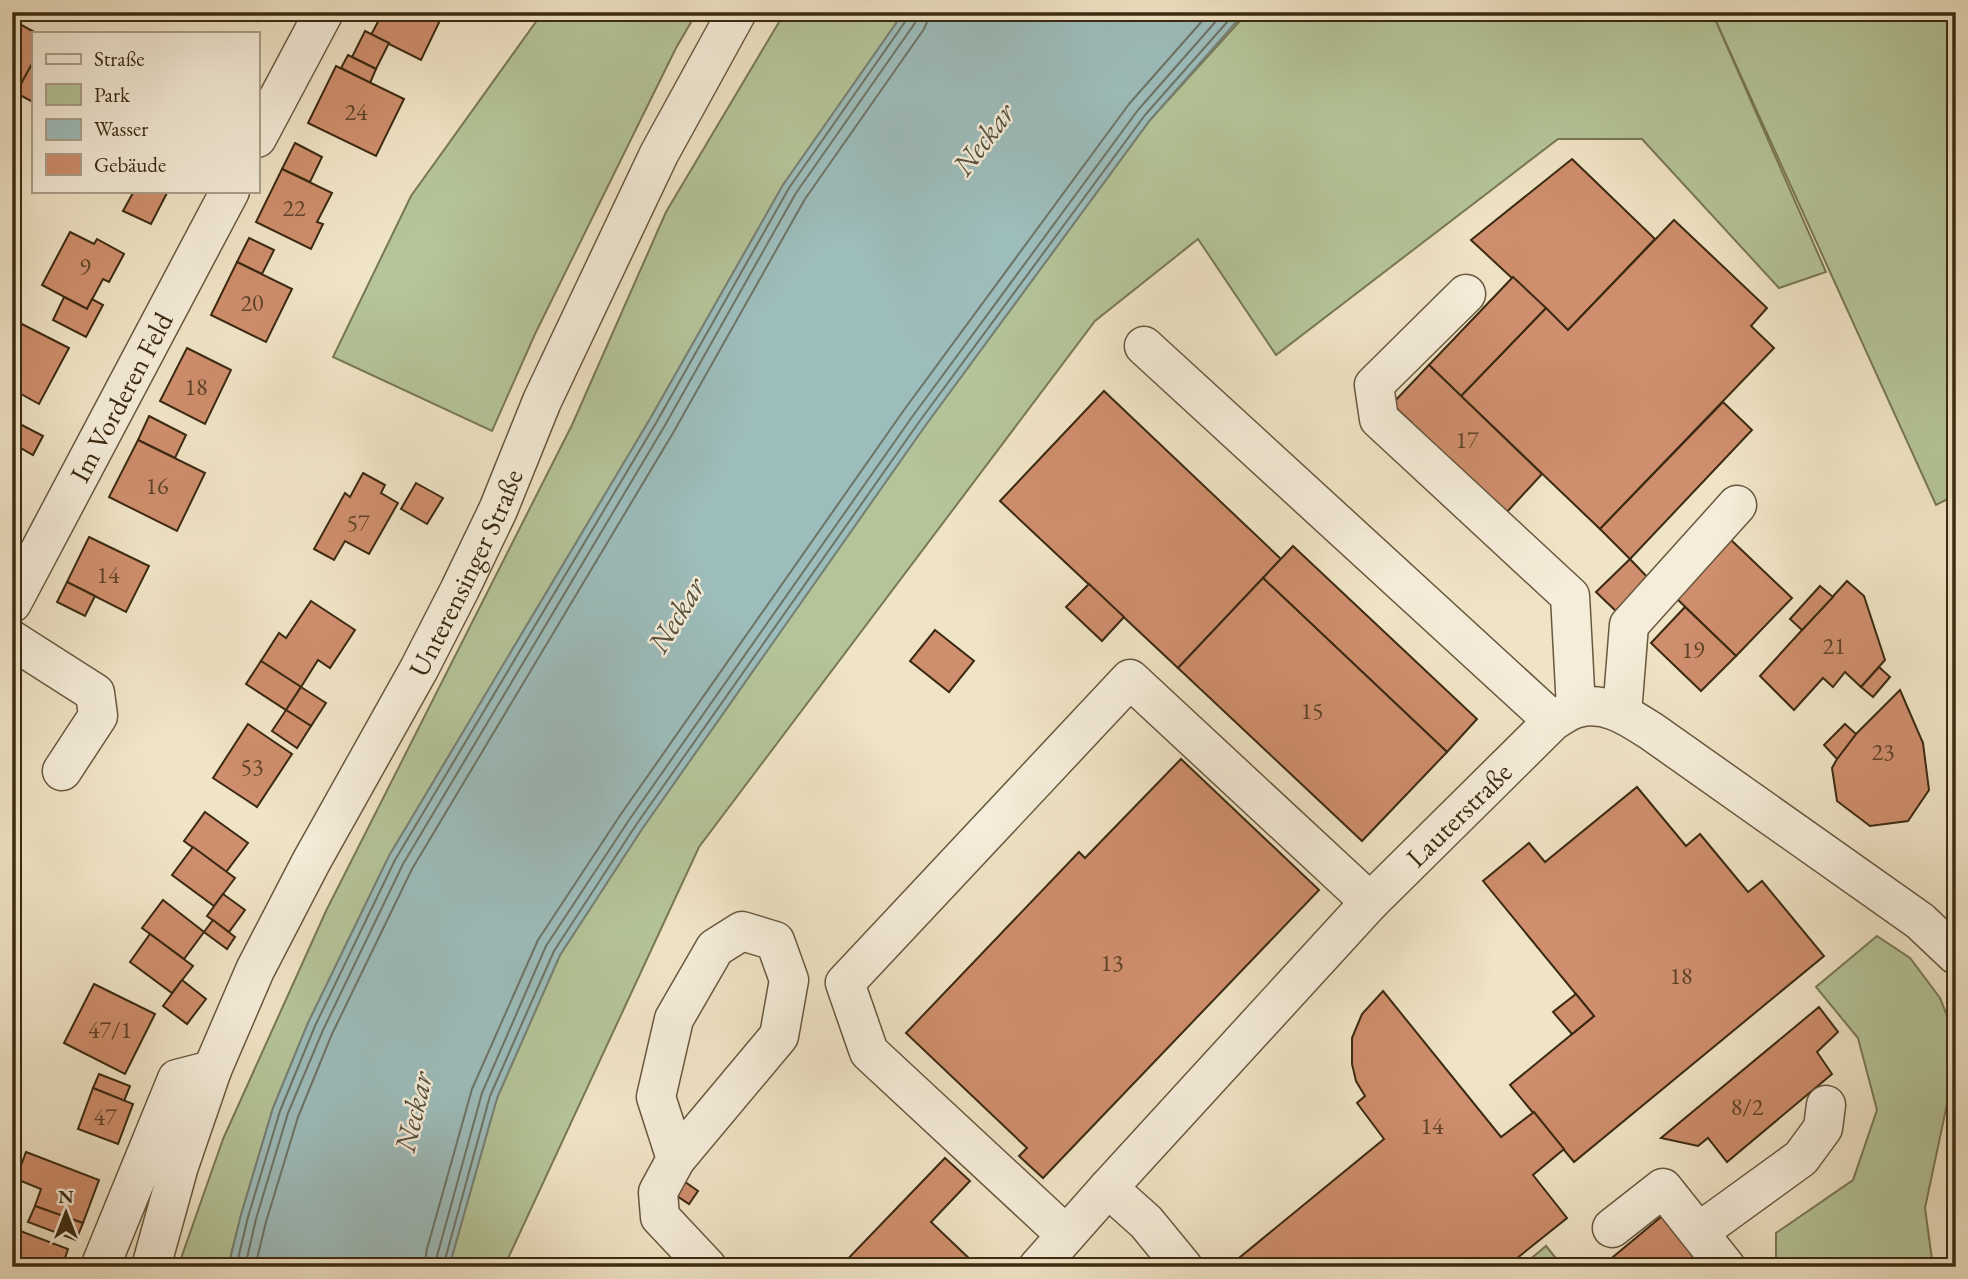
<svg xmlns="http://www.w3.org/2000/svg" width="1968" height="1279" font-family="'EB Garamond',serif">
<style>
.green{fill:#b5c599;stroke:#787855;stroke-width:2}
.water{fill:#9dbdbc;stroke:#768278;stroke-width:2}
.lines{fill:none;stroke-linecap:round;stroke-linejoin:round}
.shore{stroke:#6c7466;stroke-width:2}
.building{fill:#cf8e6d;stroke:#3b2a11;stroke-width:2}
.minor-casing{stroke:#68583e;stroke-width:41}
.minor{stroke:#f5edda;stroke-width:38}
.labels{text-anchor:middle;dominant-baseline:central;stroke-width:5;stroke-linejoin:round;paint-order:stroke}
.number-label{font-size:24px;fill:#604328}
.street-label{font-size:28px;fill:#3b2a11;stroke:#f5edda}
.water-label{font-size:30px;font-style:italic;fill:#544f3c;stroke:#f5edda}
</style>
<rect width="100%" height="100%" fill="#f0e4c6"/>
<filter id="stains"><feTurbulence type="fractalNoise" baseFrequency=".00286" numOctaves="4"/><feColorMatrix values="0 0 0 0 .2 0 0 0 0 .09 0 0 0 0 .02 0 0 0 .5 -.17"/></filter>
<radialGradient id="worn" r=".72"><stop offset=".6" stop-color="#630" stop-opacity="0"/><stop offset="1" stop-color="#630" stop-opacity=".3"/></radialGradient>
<!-- green -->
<g class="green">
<polygon points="543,12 697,12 676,48 535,334 492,431 333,357 411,196"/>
<polygon points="785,12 904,12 783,185 650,419 389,856 308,1023 273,1108 241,1215 228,1267 178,1267 223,1139 326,911 572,425 666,212"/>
<polygon points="1248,12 1712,12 1826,272 1779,288 1642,139 1558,139 1276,355 1198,239 1095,321 699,847 504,1267 449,1267 497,1098 560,955 642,829 925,426 1150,120"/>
<polygon points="1714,12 1956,12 1956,495 1936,505 1715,19"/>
<polygon points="1877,936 1910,958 1940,998 1955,1036 1950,1090 1925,1208 1933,1267 1781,1267 1776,1261 1776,1233 1853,1180 1877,1110 1858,1038 1816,987"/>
<polygon points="1546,1246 1563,1267 1521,1267"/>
</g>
<!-- water -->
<polygon class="water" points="904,12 1245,12 1150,120 925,426 642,829 560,955 497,1098 449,1267 228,1267 241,1215 273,1108 308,1023 389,856 650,419 783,185"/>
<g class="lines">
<!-- shore -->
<g class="shore">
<polyline points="236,1267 248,1217 280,1111 315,1026 395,860 656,423 789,188 907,19 909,12"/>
<polyline points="245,1267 256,1219 288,1113 323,1030 403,864 664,427 796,193 915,23 918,12"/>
<polyline points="255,1267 266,1222 298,1117 332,1034 412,869 673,433 805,199 924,29 927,22 928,12"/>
<polyline points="424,1267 427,1249 472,1089 538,940 621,814 904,410 1129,104 1210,12"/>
<polyline points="434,1267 482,1093 546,946 629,820 912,417 1138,110 1224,12"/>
<polyline points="443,1267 490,1096 554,951 636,825 919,422 1145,115 1236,12"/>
</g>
</g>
<!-- building -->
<g class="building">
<polygon points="241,12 261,12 257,21"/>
<polygon points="383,12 444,12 421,60 371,35"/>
<polygon points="16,22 36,33 33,33 33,62 14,97 12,96 12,30"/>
<polygon points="365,31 389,43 376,69 352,57"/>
<polygon points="348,55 376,69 370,83 341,68"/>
<polygon points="33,62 33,102 16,93"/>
<polygon points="336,66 404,99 376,156 308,123"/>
<polygon points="295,143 322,157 310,182 282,169"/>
<polygon points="1572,159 1655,239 1568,330 1471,240"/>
<polygon points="282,169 332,193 317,222 323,224 311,249 256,222"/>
<polygon points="134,191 168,191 151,224 123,211"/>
<polygon points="1674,220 1767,308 1751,326 1774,348 1600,529 1461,396 1546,308 1568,330"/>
<polygon points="70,232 94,244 97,239 124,254 109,282 103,279 87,309 42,285"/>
<polygon points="249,238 274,250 262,274 237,262"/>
<polygon points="237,262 292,289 266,342 211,315"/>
<polygon points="1513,277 1546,308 1461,396 1429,365"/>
<polygon points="64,297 87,309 92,299 103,305 86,337 53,320"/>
<polygon points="12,319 69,348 39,404 12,389"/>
<polygon points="187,348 231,370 205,424 160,401"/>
<polygon points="1429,365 1542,474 1506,513 1392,404"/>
<polygon points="1104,391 1281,559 1178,668 1000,501"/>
<polygon points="1723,402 1752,430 1630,559 1600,529"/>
<polygon points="149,416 186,435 175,458 138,440"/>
<polygon points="14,421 43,436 33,455 12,443 12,425"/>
<polygon points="138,440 205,473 177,531 109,497"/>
<polygon points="363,473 385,485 381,493 398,503 369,554 345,541 334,560 314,549 345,493 350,497"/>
<polygon points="416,483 443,498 427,524 401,509"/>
<polygon points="89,537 149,566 126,612 67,582"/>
<polygon points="1730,539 1792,598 1736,656 1674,596"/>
<polygon points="1293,546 1477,719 1447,752 1263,578"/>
<polygon points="1630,559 1652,582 1619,614 1596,592"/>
<polygon points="1263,578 1447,752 1362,841 1178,668"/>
<polygon points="1847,581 1864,596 1885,660 1861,687 1845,672 1833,687 1823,678 1794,710 1760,676"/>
<polygon points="67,582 95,596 85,616 57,602"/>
<polygon points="1089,584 1124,617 1102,641 1066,607"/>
<polygon points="1820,586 1833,597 1802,630 1790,619"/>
<polygon points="311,601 355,630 330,668 318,660 301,687 261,661 279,633 286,638"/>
<polygon points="1685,607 1736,656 1701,691 1651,643"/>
<polygon points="935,630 974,661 949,692 910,661"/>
<polygon points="261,661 301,687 286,710 246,684"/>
<polygon points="1879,667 1890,677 1873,697 1861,687"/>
<polygon points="301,687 326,703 311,726 286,710"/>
<polygon points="1900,690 1923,743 1929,790 1908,821 1870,826 1837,801 1832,768 1837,759 1856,734"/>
<polygon points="286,710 311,726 297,748 272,731"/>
<polygon points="248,724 292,754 257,807 213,778"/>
<polygon points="1845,724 1856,734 1837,759 1824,745"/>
<polygon points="1181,759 1319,890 1043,1178 1019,1156 1027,1148 906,1033 1079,852 1085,858"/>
<polygon points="1637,787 1686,846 1700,834 1748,892 1762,881 1824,956 1574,1162 1510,1085 1594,1016 1483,881 1529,843 1545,862"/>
<polygon points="205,812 248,843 226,872 184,841"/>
<polygon points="193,847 235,878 214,906 172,875"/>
<polygon points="223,894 245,910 229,932 207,916"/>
<polygon points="163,900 204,932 184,959 142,928"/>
<polygon points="213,920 235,937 227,949 204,932"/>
<polygon points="150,934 193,966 172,993 130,962"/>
<polygon points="182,980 206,999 187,1024 163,1006"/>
<polygon points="94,984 155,1014 125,1074 64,1043"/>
<polygon points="1383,991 1501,1137 1534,1112 1564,1149 1533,1175 1567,1218 1506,1267 1246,1267 1239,1258 1384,1139 1357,1103 1365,1096 1356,1081 1352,1064 1352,1038 1362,1014"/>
<polygon points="1576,994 1594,1016 1572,1034 1553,1012"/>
<polygon points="1819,1007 1838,1032 1817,1052 1832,1074 1727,1162 1708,1138 1698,1146 1661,1138"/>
<polygon points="99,1074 130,1086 124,1101 93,1088"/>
<polygon points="93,1088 133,1104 118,1144 78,1129"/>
<polygon points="26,1152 99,1180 83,1223 35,1206 41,1189 16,1179"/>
<polygon points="945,1158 970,1181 931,1222 975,1264 972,1267 840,1267"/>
<polygon points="678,1177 698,1191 689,1204 668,1190"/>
<polygon points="35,1206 83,1223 76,1240 28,1222"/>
<polygon points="1667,1212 1712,1267 1601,1267"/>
<polygon points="15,1229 68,1249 62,1267 20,1267 15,1265 21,1249 12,1246 12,1236"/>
</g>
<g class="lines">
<!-- minor casing -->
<g class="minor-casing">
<g id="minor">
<polyline points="257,138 324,12"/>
<polyline points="1466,294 1374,385 1379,419 1570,596 1576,708"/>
<polyline points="1144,346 1553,721"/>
<path id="s1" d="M12,603L230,191"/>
<polyline points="12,640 95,693 98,716 62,771"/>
<polyline points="1622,713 1629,625 1737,505"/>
<polyline points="676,1159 656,1097 674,1019 715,948 742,931 775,941 789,980 779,1036 676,1159 658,1192 660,1217 707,1267"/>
<polyline points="1108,1188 1146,1222 1183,1267"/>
<polyline points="1612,1228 1663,1188 1726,1267"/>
<polyline points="1699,1232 1801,1158 1823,1128 1826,1105"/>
<polyline points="1066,1235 869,1052 845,983 1130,679 1370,902"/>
<polyline points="100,1267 177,1079 212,1070"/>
<path id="s2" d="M151,1267L179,1166L212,1070L255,970L311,862L419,669L460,589L498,510L542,401L659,154L737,12"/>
<path id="s3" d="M1038,1267L1108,1188L1370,902L1553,721C1560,717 1569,710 1578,708C1606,701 1629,717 1651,731L1920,921L1956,955"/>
</g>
</g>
<!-- minor -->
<use href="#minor" class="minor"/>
</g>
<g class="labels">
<!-- number labels -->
<g class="number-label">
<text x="356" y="111">24</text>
<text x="294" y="207">22</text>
<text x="85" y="266">9</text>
<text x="252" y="302">20</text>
<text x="196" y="386">18</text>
<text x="1467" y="439">17</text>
<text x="157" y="485">16</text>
<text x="358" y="522">57</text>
<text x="108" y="574">14</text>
<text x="1834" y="645">21</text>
<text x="1693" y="649">19</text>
<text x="1312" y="710">15</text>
<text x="1883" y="751">23</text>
<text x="252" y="766">53</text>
<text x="1112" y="962">13</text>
<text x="1681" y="975">18</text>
<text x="110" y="1029">47/1</text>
<text x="1747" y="1106">8/2</text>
<text x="105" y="1116">47</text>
<text x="1432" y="1125">14</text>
</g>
<!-- street labels -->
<g class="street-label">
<text stroke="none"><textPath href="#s1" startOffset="233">Im Vorderen Feld</textPath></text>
<text stroke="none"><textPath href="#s2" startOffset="765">Unterensinger Straße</textPath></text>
<text stroke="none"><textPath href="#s3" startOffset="618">Lauterstraße</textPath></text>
</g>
<!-- water labels -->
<g class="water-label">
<text transform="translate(983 139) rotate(-53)">Neckar</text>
<text transform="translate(676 615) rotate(-59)">Neckar</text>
<text transform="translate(413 1112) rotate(-77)">Neckar</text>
</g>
</g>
<!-- margin -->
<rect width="1968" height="1279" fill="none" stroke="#f0e4c6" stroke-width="42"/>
<rect x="14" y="14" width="1940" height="1251" fill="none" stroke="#3b2a11" stroke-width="3.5"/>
<rect x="21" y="21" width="1926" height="1237" fill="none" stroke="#3b2a11" stroke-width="2"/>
<!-- legend -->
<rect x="32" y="32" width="228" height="161" fill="#f5edda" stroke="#ab9f8a" stroke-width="2"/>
<rect x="46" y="54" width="35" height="10" fill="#f5edda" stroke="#ab9f8a" stroke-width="2"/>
<text x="94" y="66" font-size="21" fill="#3b2a11">Straße</text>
<rect x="46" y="84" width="35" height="21" fill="#b5c599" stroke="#ab9f8a" stroke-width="2"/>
<text x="94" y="102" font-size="21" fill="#3b2a11">Park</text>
<rect x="46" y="119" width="35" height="21" fill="#9dbdbc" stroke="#ab9f8a" stroke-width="2"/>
<text x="94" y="136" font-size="21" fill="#3b2a11">Wasser</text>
<rect x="46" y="154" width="35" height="21" fill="#cf8e6d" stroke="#ab9f8a" stroke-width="2"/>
<text x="94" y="172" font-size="21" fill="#3b2a11">Gebäude</text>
<!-- north arrow -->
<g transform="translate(66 1213)" stroke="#f5edda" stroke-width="5" paint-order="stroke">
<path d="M0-5L12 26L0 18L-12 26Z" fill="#3b2a11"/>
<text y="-10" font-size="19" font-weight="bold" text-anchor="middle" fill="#3b2a11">N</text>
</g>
<rect width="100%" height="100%" filter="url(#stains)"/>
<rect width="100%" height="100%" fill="url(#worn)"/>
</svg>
